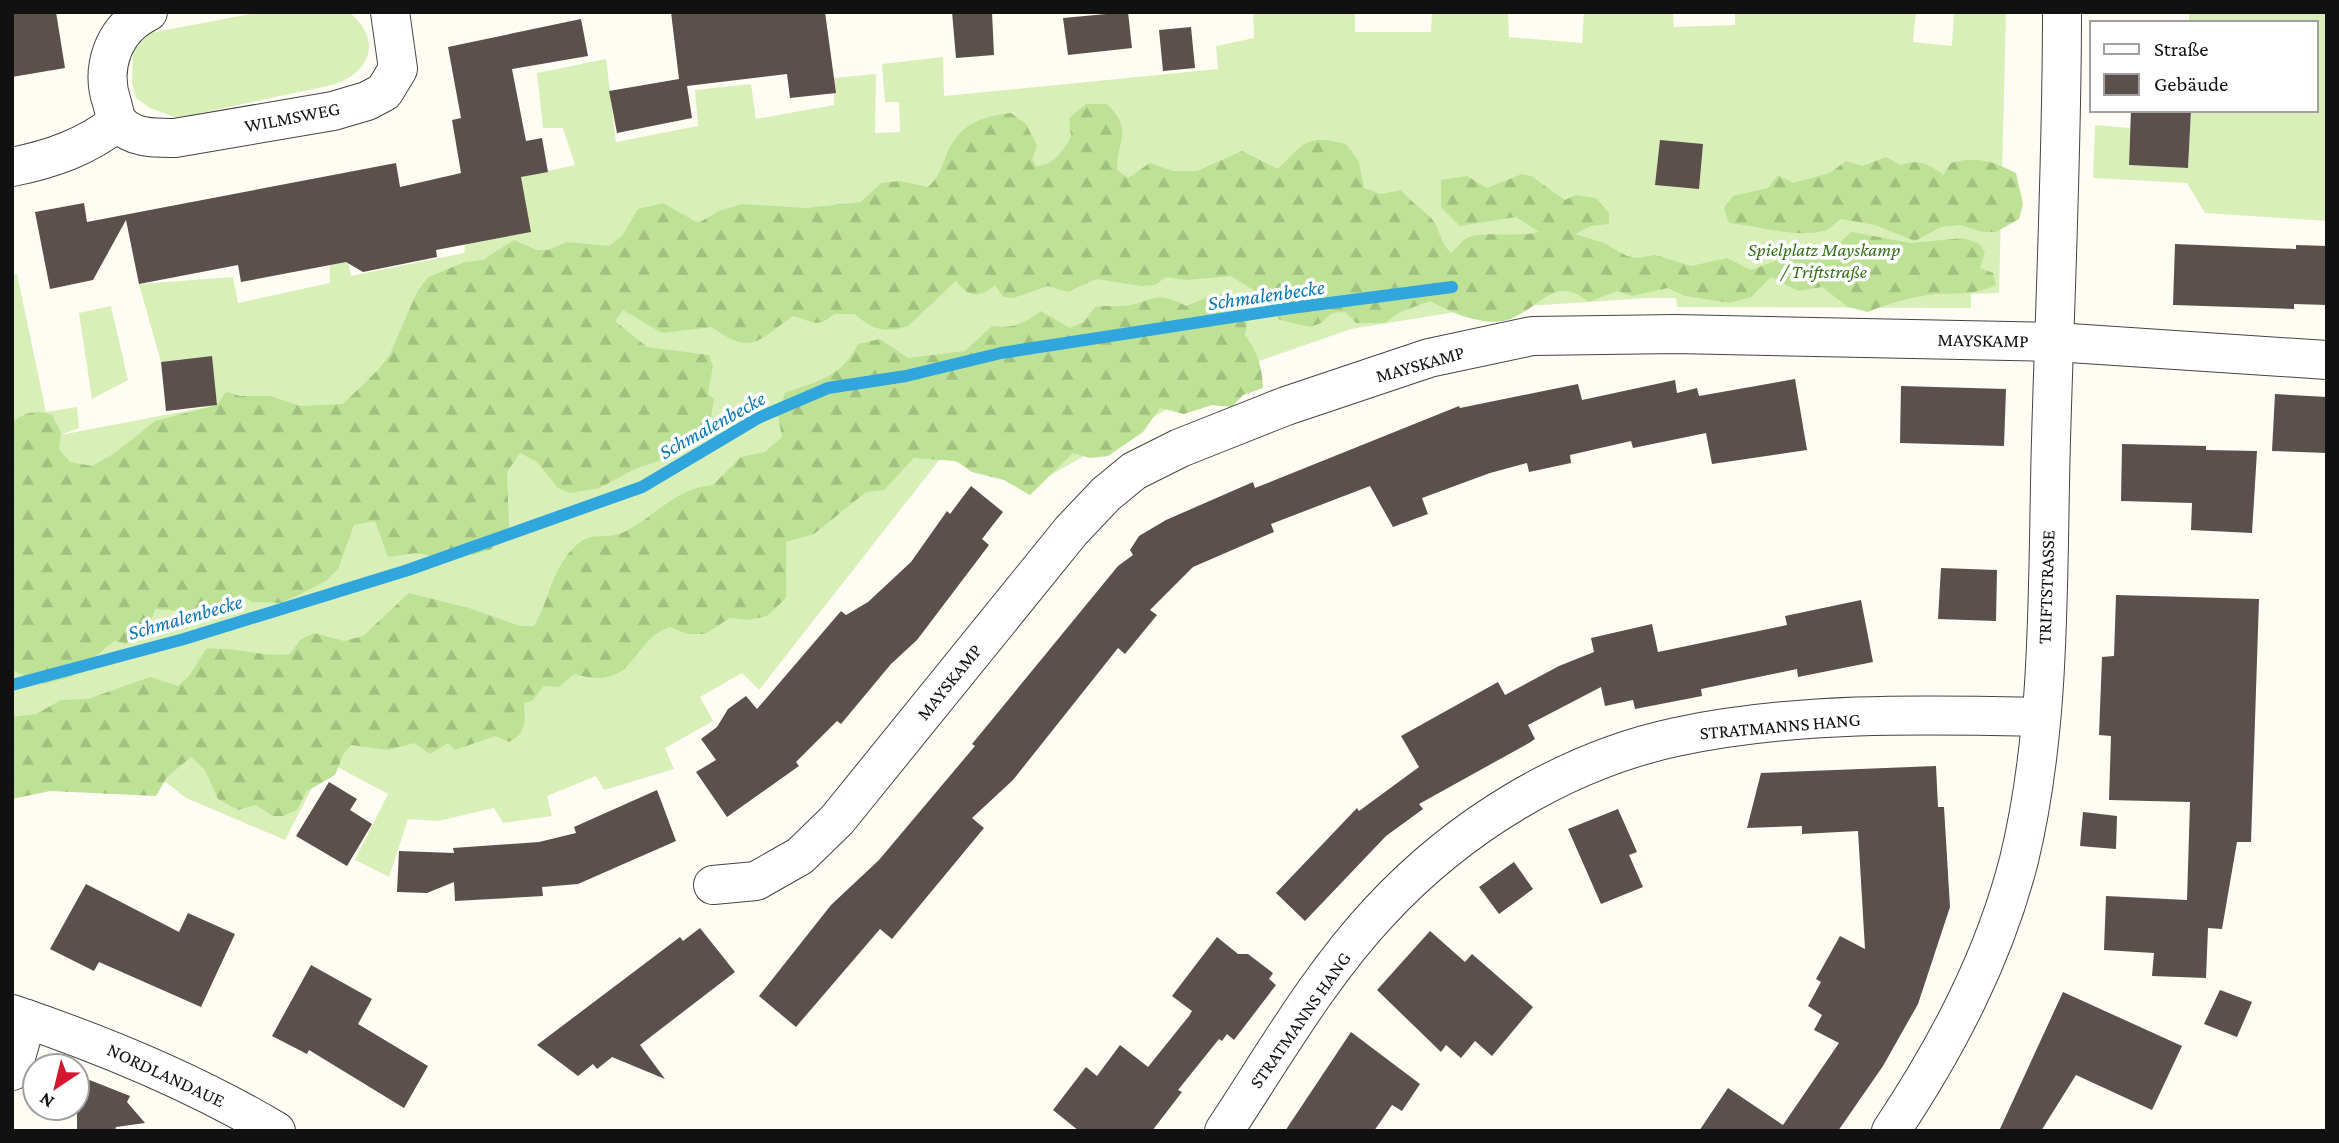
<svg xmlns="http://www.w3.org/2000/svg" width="2339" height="1143" font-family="'Crimson Pro',serif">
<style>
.grass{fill:#d9efb8}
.forest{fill:url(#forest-firs)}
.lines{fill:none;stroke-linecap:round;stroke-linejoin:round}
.stream{stroke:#30a6dd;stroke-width:12}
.building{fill:#5b504b}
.minor-casing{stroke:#444;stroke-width:40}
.minor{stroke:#fff;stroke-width:38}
.labels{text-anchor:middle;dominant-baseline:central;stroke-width:7;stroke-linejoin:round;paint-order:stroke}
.street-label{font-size:19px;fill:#111;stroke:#fff}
.park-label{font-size:19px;font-style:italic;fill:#327118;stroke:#fff}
.water-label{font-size:21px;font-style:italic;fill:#0977b3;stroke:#fff}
</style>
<defs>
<pattern id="forest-firs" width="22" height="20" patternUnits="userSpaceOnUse" patternTransform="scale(1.75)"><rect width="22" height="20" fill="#bee295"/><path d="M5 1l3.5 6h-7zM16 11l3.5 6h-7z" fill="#a2c17f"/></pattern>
</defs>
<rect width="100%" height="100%" fill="#fffcf4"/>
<!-- grass -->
<g class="grass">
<path d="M261,12H349C383,40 371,73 332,85L177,118L150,108L136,98L132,83L133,51L150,33Z"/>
<polygon points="1253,12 1355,12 1355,32 1431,32 1432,12 1508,12 1509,37 1582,43 1584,12 1673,12 1674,27 1735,25 1735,12 1916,12 1913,42 1952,46 1954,12 2006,12 1999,293 1971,294 1971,308 1677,307 1676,298 1648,298 1468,310 1351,329 1242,367 1049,476 940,459 759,690 742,673 700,697 713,721 665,748 674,769 604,790 596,776 547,796 552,816 503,823 494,808 438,821 408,819 389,877 355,860 388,794 326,761 285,840 186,798 163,780 12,787 12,275 17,274 46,412 77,407 79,428 60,435 217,405 211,356 161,362 139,284 233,277 238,303 330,283 329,255 347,256 351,276 464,253 467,234 529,225 521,177 575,165 563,128 543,128 537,73 606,59 616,142 698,126 695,90 751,84 756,119 834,105 834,78 876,74 875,133 900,132 899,102 885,102 882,64 943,57 944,96 1218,69 1216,46 1254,38"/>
<polygon points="2189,12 2327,12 2327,221 2205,213 2187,183 2093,178 2095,125 2130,128 2129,165 2188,168 2191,110 2316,110 2316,23 2189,23"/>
<polygon points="111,306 128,380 92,399 79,313"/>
</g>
<!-- forest -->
<g class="forest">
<path d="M1086,104H1107C1134,131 1117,139 1117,170L1128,178L1150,163L1173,171H1197L1242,151L1278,169C1306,141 1306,135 1346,144L1359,162L1364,188L1381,194L1401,190C1410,201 1421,208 1431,218C1440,228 1440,243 1451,253C1456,249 1461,241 1467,238C1481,230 1519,238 1539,232L1516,217L1460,226L1441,207V180L1467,176L1487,188L1522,174L1531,176L1565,200L1576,195L1596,198L1609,213V224L1591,226L1575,234L1604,243L1627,256L1637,258L1655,255L1691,266L1727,258L1751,270L1800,252L1833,249L1851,232L1911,243L1963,238L1978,243L1985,252L1980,268L1993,273L1996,285C1975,295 1959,293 1937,294C1913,296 1889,303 1868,312L1848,307L1822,287L1798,291L1771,277L1751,297L1730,303L1685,296L1668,288L1632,296L1617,291L1589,302C1551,271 1538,314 1503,321C1480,325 1450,312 1430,301L1400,312L1385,323H1356L1345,312L1332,313L1321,323L1310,327L1280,320L1255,291L1231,276L1187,280L1166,277L1155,285L1142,286L1096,279L1068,292L1048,286L1013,298L1003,297L995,285C979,299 968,297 956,281L908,326C883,334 873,329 854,314H834C818,329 812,321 793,316C758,340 752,357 712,327L662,333L623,310L615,321L647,347L709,355L713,366L708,394L714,399L710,424L702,439L680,454L637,468L599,488L570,493L558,488L537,462L520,453L507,472L509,527L492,549L473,555L457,553L442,558L416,553L388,557L375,521L354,525L338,569L326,581L282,603L252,602L240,594L211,614L155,609L148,631L126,644L114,641L71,677L44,684L12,670V423C24,412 38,409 52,415L61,432L59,449L70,462L92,466L115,453L155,421L217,405L226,392L240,396H270L300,406L343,404L379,369L390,354L417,292L428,277L465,262L483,260L514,240L537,250H548L567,242L609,246L622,236L638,209L663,203L698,223L719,211L742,204L806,208L861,202L881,183L899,181L928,187C944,172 941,163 951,145C964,122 987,116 1011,113L1026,124L1037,146L1032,159L1036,166C1054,166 1063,150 1071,137L1069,118Z"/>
<path d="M1886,157L1900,165C1917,159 1929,163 1943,175L1951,163C1977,156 1992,161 2016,173L2023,204L2019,219L1996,232H1983L1960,225L1941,227L1915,241L1875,225L1841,219C1836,222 1829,230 1823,231C1793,238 1759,226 1729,223L1724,208L1733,196L1768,188L1778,175L1793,183L1830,173L1846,161L1862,166Z"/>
<path d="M1215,294L1234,295C1245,310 1249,318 1245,335C1258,352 1262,367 1263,388L1243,395L1232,407L1212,405L1184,414L1160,408L1143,432L1108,456L1090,458L1073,453L1030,495L1004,480L972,472L956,461L914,458L884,490L866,492L814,534L786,542V598L767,616L748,620L730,618L705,634H687L670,627C630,640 637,693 574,674L559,687L544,686L532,701L524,703C525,721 527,733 509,742L495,736L455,750L448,743L430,754L414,743L388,750L351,745L343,755L335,775L307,791L297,810L284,816H273L256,805L238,810L218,799L205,770L191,757L167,777L156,796L50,791L12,799V717L36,714L61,700L88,699L150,677L178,686L189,676L206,649C235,646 262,658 290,654L300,640L314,633L344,641L363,636L409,593L469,608L520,626H534C548,603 550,578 566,557C590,524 603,544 628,530C656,515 678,487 713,485L741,457L765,452L782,437L778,416L785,393C819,380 841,378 858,344L880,339L908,358L965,351L992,326C1013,329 1024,323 1041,311L1070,328L1084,322L1095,307C1105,305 1112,307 1122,306C1152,304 1151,288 1186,306Z"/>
</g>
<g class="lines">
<!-- stream -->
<polyline class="stream" points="12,685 184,639 408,570 642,487 758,418 828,388 906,376 1001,353 1291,308 1452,287"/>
</g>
<!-- building -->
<g class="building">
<polygon points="12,12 56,12 65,68 12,77"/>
<polygon points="671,12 825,12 836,93 790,98 787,74 687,86 692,118 617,133 609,91 679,79"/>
<polygon points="952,12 992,12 994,55 956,58"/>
<polygon points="1128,12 1132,48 1068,55 1063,18"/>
<polygon points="581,19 588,56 512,69 526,141 542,138 548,172 521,177 531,232 436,250 437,257 363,272 346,262 241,282 238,265 139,284 126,220 93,280 50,289 35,212 84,203 87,222 396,163 400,187 461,173 452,120 461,118 448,47"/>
<polygon points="1191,27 1195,68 1163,71 1159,30"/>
<polygon points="2131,110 2191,110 2188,168 2129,165"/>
<polygon points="1660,140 1703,144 1699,189 1655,185"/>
<polygon points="2175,244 2296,249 2296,245 2327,246 2327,305 2294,304 2294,309 2173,305"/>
<polygon points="212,356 217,405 166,411 161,362"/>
<polygon points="1795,379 1807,450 1712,464 1706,433 1633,448 1631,441 1570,455 1571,463 1529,472 1527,463 1490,473 1422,498 1428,514 1393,527 1370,486 1271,524 1274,532 1193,567 1150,610 1157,615 1125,654 1118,648 1013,780 972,818 984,828 892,939 880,929 796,1027 759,996 831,905 879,860 975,746 972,744 1063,633 1118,566 1133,555 1130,550 1139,536 1166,520 1253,482 1255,488 1459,406 1460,408 1578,384 1582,400 1675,380 1677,393 1697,388 1699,396"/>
<polygon points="1901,386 2006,389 2004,446 1900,443"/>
<polygon points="2275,394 2327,397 2327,453 2272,451"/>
<polygon points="2122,444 2206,446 2206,450 2257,451 2252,533 2191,530 2192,503 2121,501"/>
<polygon points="971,486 1003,512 982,539 989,545 917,640 891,664 841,724 837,721 796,762 799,766 727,817 696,772 716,760 701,739 717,727 728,709 746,696 757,709 841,611 846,615 868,602 911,562 947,511 950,514"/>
<polygon points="1941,568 1997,570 1996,621 1938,619"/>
<polygon points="2116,595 2259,599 2251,842 2237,842 2222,929 2208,928 2206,978 2152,976 2154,953 2104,950 2106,896 2187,900 2190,802 2109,800 2111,736 2099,735 2102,657 2114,656"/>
<polygon points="1861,600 1873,662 1798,677 1797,669 1701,689 1702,696 1635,709 1633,700 1605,706 1601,687 1528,725 1535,739 1529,743 1419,804 1423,809 1386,836 1305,921 1276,893 1357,808 1359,811 1419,767 1401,736 1498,682 1505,695 1559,666 1594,652 1591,638 1652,624 1658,652 1787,625 1785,616"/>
<polygon points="1936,766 1938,807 1944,807 1950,907 1918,1004 1883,1066 1838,1131 1699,1131 1728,1088 1783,1125 1839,1043 1814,1030 1822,1015 1808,1006 1821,982 1816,979 1840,936 1865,949 1858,831 1802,834 1802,826 1747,828 1761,773"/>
<polygon points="329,782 357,799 350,810 372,824 347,866 296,836"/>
<polygon points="657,790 676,841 578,884 542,887 543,896 455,901 454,882 427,893 397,892 399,851 454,853 453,848 539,842 576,833 574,827"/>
<polygon points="1618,809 1637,852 1629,855 1643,887 1601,904 1568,829"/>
<polygon points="2083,812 2117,816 2116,849 2080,846"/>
<polygon points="1514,862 1533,889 1499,914 1479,887"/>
<polygon points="86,884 179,932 188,913 235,934 201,1007 99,962 94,971 50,949"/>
<polygon points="700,928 735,972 640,1045 665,1079 612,1057 597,1069 593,1064 578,1076 537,1045 680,937 683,941"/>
<polygon points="1430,931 1465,962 1472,954 1533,1007 1492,1056 1475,1041 1461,1058 1446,1045 1441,1052 1377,990"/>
<polygon points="1217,937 1238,954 1248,954 1273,973 1269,979 1276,985 1234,1040 1227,1034 1222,1041 1219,1039 1178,1090 1182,1092 1152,1131 1079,1131 1053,1110 1086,1067 1097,1076 1120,1045 1148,1067 1189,1016 1192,1011 1172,996"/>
<polygon points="311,965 372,999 358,1024 428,1066 404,1108 309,1050 307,1054 272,1036"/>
<polygon points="2220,990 2252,1002 2237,1037 2204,1024"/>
<polygon points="2063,992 2182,1046 2152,1110 2076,1075 2041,1131 1999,1131"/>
<polygon points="1351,1032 1420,1084 1402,1111 1392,1105 1374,1131 1285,1131"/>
<polygon points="77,1075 130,1096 127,1102 145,1123 116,1127 115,1131 77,1131"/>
</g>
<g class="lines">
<!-- minor casing -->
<g class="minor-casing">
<g id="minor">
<path d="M148,12C113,29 100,68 112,103C114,109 115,119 119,123C133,139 156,138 175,138L333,111L367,101L384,92L398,69L390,12"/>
<path d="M12,167C52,159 86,147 118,122"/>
<polyline points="713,885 756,881 800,856 837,820 1071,531 1106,494 1134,471 1180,448 1286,406 1429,358 1532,336 1676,334 2055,342 2327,360"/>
<path d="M12,1014C104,1045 192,1081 276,1131"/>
<polyline points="12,1071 27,1019"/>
<path d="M1224,1131C1273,1057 1319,976 1380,911C1458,827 1564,761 1676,737C1792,712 1921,714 2040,717"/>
<path d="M1891,1131C1947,1047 1994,958 2019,860C2052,724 2047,579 2051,440C2055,298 2062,155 2062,12"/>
</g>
</g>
<!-- minor -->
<use href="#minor" class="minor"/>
</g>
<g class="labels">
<!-- street labels -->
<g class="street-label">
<text transform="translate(292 117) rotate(-11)">WILMSWEG</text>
<text transform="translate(1983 340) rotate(1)">MAYSKAMP</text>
<text transform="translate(1420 364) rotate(-16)">MAYSKAMP</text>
<text transform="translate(2046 587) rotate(-88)">TRIFTSTRASSE</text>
<text transform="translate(949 682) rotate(-51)">MAYSKAMP</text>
<text transform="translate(1780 726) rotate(-5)">STRATMANNS HANG</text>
<text transform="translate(1300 1020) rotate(-55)">STRATMANNS HANG</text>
<text transform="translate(166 1075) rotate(25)">NORDLANDAUE</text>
</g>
<!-- park labels -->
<g class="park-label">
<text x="1824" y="249">Spielplatz Mayskamp<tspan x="1824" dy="22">/ Triftstraße</tspan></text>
</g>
<!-- water labels -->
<g class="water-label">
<text transform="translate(1266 295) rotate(-8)">Schmalenbecke</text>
<text transform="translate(712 425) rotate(-29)">Schmalenbecke</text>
<text transform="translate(185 617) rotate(-16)">Schmalenbecke</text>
</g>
</g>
<!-- border -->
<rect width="2339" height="1143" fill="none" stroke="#111111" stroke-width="28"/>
<!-- legend -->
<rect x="2090" y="21" width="228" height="91" fill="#ffffff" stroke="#a0a0a0" stroke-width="2"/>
<rect x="2104" y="44" width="35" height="10" fill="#ffffff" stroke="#a0a0a0" stroke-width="2"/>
<text x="2154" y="56" font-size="21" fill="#111111">Straße</text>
<rect x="2104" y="74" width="35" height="21" fill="#5b504b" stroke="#a0a0a0" stroke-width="2"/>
<text x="2154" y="91" font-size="21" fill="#111111">Gebäude</text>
<!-- north arrow -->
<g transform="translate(56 1087) rotate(215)"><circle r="33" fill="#ffffff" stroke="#a0a0a0" stroke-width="2"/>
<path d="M0-5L12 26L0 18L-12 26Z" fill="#d2172f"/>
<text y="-10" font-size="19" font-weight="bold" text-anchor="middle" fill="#111111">N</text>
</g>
</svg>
